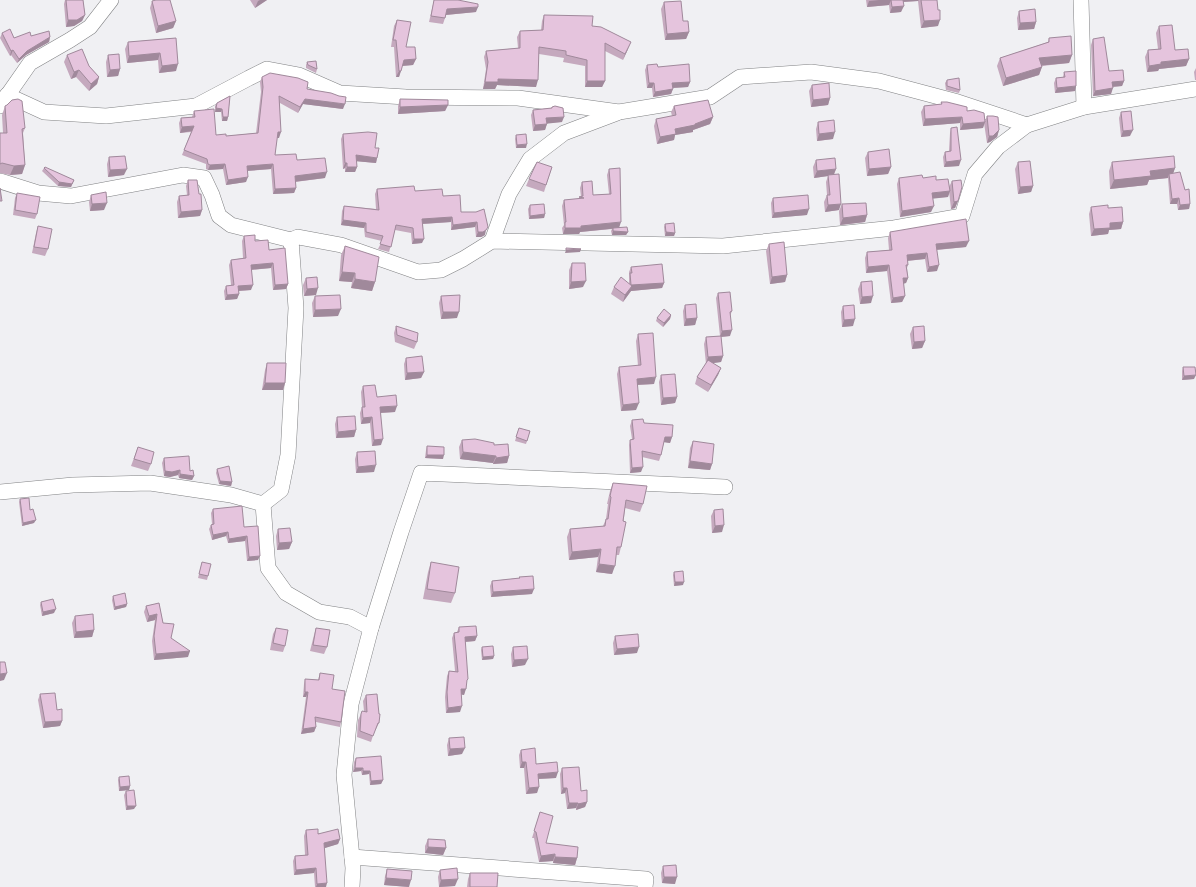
<svg xmlns="http://www.w3.org/2000/svg" width="1196" height="887" font-family="Merriweather,serif">
<style>
.lines{fill:none;stroke-linecap:round;stroke-linejoin:round}
.minor-casing{stroke:#818284;stroke-width:16}
.minor{stroke:#fff;stroke-width:15}
.wall{fill:#c5a9be}
.shaded-wall{fill:#a0899b}
.building{fill:#e5c4dd;stroke:#a0899b}
</style>
<rect width="100%" height="100%" fill="#f0f0f3"/>
<g class="lines">
<!-- minor casing -->
<g class="minor-casing">
<g id="minor">
<polyline points="1081,0 1084,107"/>
<polyline points="7,95 44,112 106,116 196,106 249,78 267,69 299,75 340,93 406,97 518,98 619,112 710,97 740,77 811,72 879,81 958,102 1027,125"/>
<polyline points="0,106 30,63 70,40 90,27 111,0"/>
<polyline points="0,181 38,193 71,196 183,175 204,178 212,195 219,216 231,225 291,240"/>
<polyline points="492,241 509,194 530,159 564,133 617,113"/>
<polyline points="0,492 73,485 150,483 231,495 263,504 268,568 286,593 319,612 350,617 371,628 351,704 344,775 353,868 352,887"/>
<polyline points="263,504 281,490 288,455 296,308 291,240 298,237 341,245 418,272 441,270 463,259 492,241 723,246 894,228 962,216 975,174 998,147 1027,125 1084,107 1196,89"/>
<polyline points="371,628 401,532 421,473 725,487"/>
<polyline points="352,857 646,879 645,887"/>
</g>
</g>
<!-- minor -->
<use href="#minor" class="minor"/>
</g>
<!-- wall -->
<g class="wall">
<polygon points="65,0 83,0 85,15 82,21 74,26 66,27 64,4"/>
<polygon points="250,0 267,0 255,8"/>
<polygon points="434,0 458,0 476,12 446,15 443,24 429,22"/>
<polygon points="866,0 937,0 938,26 921,28 918,1 903,2 901,12 890,13 889,5 867,7"/>
<polygon points="152,1 176,21 173,28 156,33 150,8"/>
<polygon points="664,2 683,21 689,32 686,39 665,40 661,9"/>
<polygon points="1019,11 1036,22 1034,29 1018,30 1017,18"/>
<polygon points="544,15 592,26 628,49 623,60 605,51 605,81 602,87 585,87 585,66 563,62 564,58 539,54 536,87 497,85 495,89 483,89 486,69 484,57 486,51 518,48 517,37 520,31 541,30 542,21"/>
<polygon points="397,20 406,47 416,59 413,65 402,66 399,77 396,77 394,47 391,47 394,26"/>
<polygon points="1159,26 1175,50 1189,59 1186,66 1159,69 1158,71 1147,72 1145,57 1148,50 1158,49 1156,33"/>
<polygon points="2,33 14,38 31,36 50,37 49,42 26,55 17,63 11,55 10,56 0,38"/>
<polygon points="176,38 176,71 159,73 158,60 127,63 125,49 128,42"/>
<polygon points="1049,38 1072,55 1069,63 1042,66 1039,75 1003,86 997,66 1000,58 1048,42"/>
<polygon points="1093,39 1109,71 1124,81 1122,86 1112,87 1111,94 1093,96 1091,45"/>
<polygon points="67,55 89,66 99,77 97,84 89,91 76,77 71,79 64,62"/>
<polygon points="108,55 120,69 118,76 107,77 106,62"/>
<polygon points="307,62 317,69 316,73 306,68 306,65"/>
<polygon points="647,65 658,67 690,82 688,87 673,88 671,94 653,97 652,88 647,88 645,70"/>
<polygon points="1196,68 1196,80 1195,80 1194,72"/>
<polygon points="1064,72 1075,91 1055,93 1054,83 1056,78 1063,77"/>
<polygon points="262,77 307,89 343,109 303,104 298,113 280,103 279,138 277,138 275,155 297,160 325,178 295,182 296,188 294,193 273,194 271,169 247,171 246,182 226,185 223,169 208,170 206,169 206,164 182,155 191,132 180,133 179,123 181,118 192,117 194,111 216,135 226,136 256,133 261,92 260,82"/>
<polygon points="947,80 960,90 959,93 946,90 945,83"/>
<polygon points="812,85 830,98 828,105 811,107 809,91"/>
<polygon points="230,96 228,117 227,121 222,121 221,112 215,112 215,106 217,103"/>
<polygon points="400,99 448,105 445,111 398,114 398,106"/>
<polygon points="941,102 967,111 985,121 987,116 999,130 997,137 990,142 987,143 984,123 983,128 960,130 960,123 923,126 921,112 924,106 941,104"/>
<polygon points="5,106 25,128 23,133 25,165 22,174 10,175 0,173 0,133 3,133 2,115"/>
<polygon points="674,106 713,117 710,124 693,130 693,132 675,135 674,140 657,144 654,126 656,119 672,116 671,112"/>
<polygon points="552,107 562,122 547,123 545,130 533,131 531,115 533,110 551,108"/>
<polygon points="1121,112 1130,136 1121,137 1119,118"/>
<polygon points="818,122 833,139 817,141 816,129"/>
<polygon points="951,128 959,166 944,167 943,157 945,152 949,151 950,133"/>
<polygon points="343,134 375,148 377,158 376,163 356,161 357,167 355,172 345,172 345,168 343,169 341,139"/>
<polygon points="516,135 526,148 516,148 515,139"/>
<polygon points="868,152 891,167 888,174 867,176 865,158"/>
<polygon points="109,157 124,175 108,177 107,164"/>
<polygon points="816,160 836,169 834,175 839,210 825,212 824,202 827,195 826,182 828,176 814,178 813,167"/>
<polygon points="1018,162 1033,186 1031,192 1018,194 1015,169"/>
<polygon points="1112,162 1175,168 1173,173 1185,190 1190,204 1189,209 1178,210 1177,204 1170,204 1168,178 1149,180 1147,185 1110,189 1109,171"/>
<polygon points="552,167 544,192 526,186 529,179"/>
<polygon points="44,168 74,180 71,187 58,186 42,171"/>
<polygon points="609,169 619,227 628,232 626,235 612,235 611,231 612,229 580,232 579,234 563,234 562,228 564,225 562,206 564,200 579,199 579,197 581,197 580,188 582,182 593,195 609,194 607,175"/>
<polygon points="899,178 923,178 936,180 949,187 952,181 958,201 955,208 951,209 949,191 948,197 933,198 931,212 900,217 897,184"/>
<polygon points="188,180 202,210 200,216 178,218 177,202 179,196 187,195 186,186"/>
<polygon points="377,189 415,191 443,196 461,212 476,212 485,235 481,237 476,237 475,227 451,230 451,222 423,224 422,243 412,244 411,233 395,230 389,252 378,249 382,241 365,237 364,228 341,225 342,211 344,206 376,209 375,194"/>
<polygon points="17,193 37,214 35,219 13,215 15,198"/>
<polygon points="91,195 104,210 90,211 89,202"/>
<polygon points="773,198 807,215 772,218 771,203"/>
<polygon points="842,204 867,215 865,222 840,225 839,211"/>
<polygon points="530,205 545,214 544,218 529,219 528,209"/>
<polygon points="1091,207 1108,208 1123,222 1121,229 1109,230 1108,234 1091,236 1089,214"/>
<polygon points="665,224 675,233 674,236 665,236 664,227"/>
<polygon points="38,226 48,249 45,256 32,253 36,233"/>
<polygon points="890,232 966,247 937,250 937,271 927,272 925,259 907,261 908,265 907,268 908,278 906,283 903,284 905,296 902,302 891,303 887,271 866,273 865,258 867,252 889,250 888,238"/>
<polygon points="244,236 255,241 269,250 288,284 286,289 273,290 271,268 251,270 251,290 239,291 239,294 237,299 225,300 224,291 226,286 231,285 229,265 231,260 243,258 242,241"/>
<polygon points="769,244 787,275 785,282 770,284 766,251"/>
<polygon points="345,246 375,282 372,291 351,288 352,282 339,281 341,255"/>
<polygon points="572,263 583,287 569,289 569,270"/>
<polygon points="631,267 664,283 662,288 631,291 623,302 611,294 614,287 629,283 629,272"/>
<polygon points="306,278 316,295 304,296 303,285"/>
<polygon points="861,282 871,303 860,304 858,289"/>
<polygon points="718,293 732,311 730,316 730,336 721,337 723,356 721,362 712,363 721,368 718,375 708,392 695,384 697,377 706,364 704,344 706,337 720,336 716,298"/>
<polygon points="315,296 338,316 313,317 312,303"/>
<polygon points="441,296 457,318 441,319 439,303"/>
<polygon points="685,305 697,318 695,325 684,326 683,311"/>
<polygon points="843,306 853,326 842,327 841,312"/>
<polygon points="671,315 670,319 663,327 656,321 657,318"/>
<polygon points="396,326 417,342 414,349 395,342 394,333"/>
<polygon points="913,327 925,341 922,348 912,349 910,334"/>
<polygon points="638,334 654,384 637,385 636,410 621,411 617,374 619,367 638,366 636,341"/>
<polygon points="406,358 424,372 421,378 405,380 404,364"/>
<polygon points="267,363 285,383 283,390 262,390 265,370"/>
<polygon points="1183,367 1194,379 1182,380 1182,371"/>
<polygon points="661,375 677,397 675,403 661,405 659,382"/>
<polygon points="363,386 395,412 381,413 381,445 372,446 370,423 361,424 360,413 362,407 361,392"/>
<polygon points="337,417 356,430 354,437 336,438 335,424"/>
<polygon points="632,420 644,423 672,437 670,443 664,442 661,455 659,461 642,457 641,472 630,473 629,445 630,440 632,439 630,426"/>
<polygon points="518,431 530,431 526,444 515,441"/>
<polygon points="462,440 509,456 507,463 493,464 493,463 460,459 459,447"/>
<polygon points="693,441 712,464 710,470 688,468 690,448"/>
<polygon points="427,446 443,459 425,458 426,450"/>
<polygon points="138,447 151,464 148,471 131,466"/>
<polygon points="357,452 374,472 356,473 355,459"/>
<polygon points="164,458 190,471 194,476 192,480 179,478 178,475 170,477 164,476 162,463"/>
<polygon points="217,469 232,482 231,486 219,484 216,473"/>
<polygon points="613,483 643,504 640,512 625,508 621,547 619,555 616,555 612,574 596,572 598,557 569,560 567,537 570,529 603,526 606,519 608,504 607,504 610,491"/>
<polygon points="20,499 30,510 34,523 22,526 19,502"/>
<polygon points="213,509 244,527 258,560 247,561 245,541 228,543 226,536 212,540 209,529 211,525 212,524 211,513"/>
<polygon points="714,510 722,532 712,533 711,516"/>
<polygon points="278,529 292,542 289,549 277,550 276,536"/>
<polygon points="202,562 208,576 207,580 198,578"/>
<polygon points="431,562 455,593 451,603 423,599 428,572"/>
<polygon points="674,572 683,585 674,586 673,575"/>
<polygon points="519,577 532,594 491,597 490,586 492,581 519,578"/>
<polygon points="113,596 127,604 126,607 114,610 112,600"/>
<polygon points="41,602 54,613 42,616 40,605"/>
<polygon points="159,603 163,623 171,638 188,657 154,660 152,641 155,620 147,622 144,612 146,606"/>
<polygon points="75,616 94,630 92,637 74,638 72,623"/>
<polygon points="459,627 477,636 475,641 465,642 466,685 464,695 461,694 460,712 446,713 445,697 447,676 449,671 455,671 452,638 454,633 457,632"/>
<polygon points="276,628 285,646 283,652 270,650 273,634"/>
<polygon points="316,628 327,647 324,654 310,651 314,635"/>
<polygon points="615,636 637,653 614,655 613,643"/>
<polygon points="482,647 494,656 493,659 482,660 481,650"/>
<polygon points="513,647 525,665 512,667 511,654"/>
<polygon points="320,673 332,689 341,722 340,727 316,722 316,727 314,732 301,734 306,697 303,697 304,684 305,679 318,680"/>
<polygon points="40,694 57,710 62,721 60,726 43,728 38,700"/>
<polygon points="366,695 379,723 376,729 375,729 371,742 357,737 358,720 361,714 364,711 363,701"/>
<polygon points="449,738 462,754 448,756 447,745"/>
<polygon points="521,750 536,764 556,778 539,779 537,793 526,794 524,768 520,768 519,755"/>
<polygon points="356,758 383,780 381,784 370,785 369,774 362,775 361,771 353,772 354,762"/>
<polygon points="562,768 581,791 587,802 585,807 576,810 576,808 567,809 565,793 561,794 560,774"/>
<polygon points="119,777 130,786 129,790 119,791 118,780"/>
<polygon points="126,791 134,809 126,810 124,795"/>
<polygon points="540,812 546,843 577,858 575,865 553,863 553,861 539,862 534,838 532,838"/>
<polygon points="306,830 340,839 338,844 324,848 326,887 315,887 314,873 294,875 293,861 295,856 305,855 304,836"/>
<polygon points="428,839 446,848 443,855 425,853 425,846"/>
<polygon points="663,866 675,884 662,883 661,873"/>
<polygon points="387,869 409,887 384,885 385,876"/>
<polygon points="440,870 455,886 439,887 438,877"/>
<polygon points="470,873 497,887 467,887 468,879"/>
</g>
<!-- shaded-wall -->
<g class="shaded-wall">
<polygon points="260,0 267,0 255,8 258,1"/>
<polygon points="879,0 891,0 889,5 867,7 869,1"/>
<polygon points="901,0 919,0 918,1 901,2"/>
<polygon points="904,6 901,12 890,13 892,7"/>
<polygon points="478,7 476,12 445,15 447,9"/>
<polygon points="85,15 82,21 74,26 66,27 68,20"/>
<polygon points="940,20 938,26 921,28 924,21"/>
<polygon points="176,21 173,28 156,33 158,26"/>
<polygon points="1036,22 1034,29 1018,30 1020,23"/>
<polygon points="689,32 686,39 665,40 667,34"/>
<polygon points="50,37 49,42 26,55 17,63 19,59 27,51"/>
<polygon points="631,42 628,49 623,60 625,54"/>
<polygon points="13,50 11,55 10,56 11,51"/>
<polygon points="160,53 158,60 127,63 129,56"/>
<polygon points="1072,55 1069,63 1036,66 1039,58"/>
<polygon points="416,59 413,65 401,66 404,60"/>
<polygon points="1189,59 1186,66 1159,69 1158,71 1147,72 1149,66 1161,62"/>
<polygon points="178,64 176,71 159,73 162,66"/>
<polygon points="1042,67 1039,75 1003,86 1006,78"/>
<polygon points="120,69 118,76 107,77 110,70"/>
<polygon points="79,70 76,77 71,79 74,72"/>
<polygon points="399,71 401,71 399,77 396,77"/>
<polygon points="99,77 97,84 89,91 91,84"/>
<polygon points="498,79 538,80 536,87 497,85 495,89 483,89 485,82"/>
<polygon points="587,81 605,81 602,87 585,87"/>
<polygon points="1124,81 1122,86 1110,87 1112,82"/>
<polygon points="690,82 688,87 671,88 672,83"/>
<polygon points="649,83 654,83 652,88 647,88"/>
<polygon points="1076,86 1075,91 1055,93 1057,88"/>
<polygon points="1113,88 1111,94 1093,96 1095,91"/>
<polygon points="673,89 671,94 653,97 655,92"/>
<polygon points="830,98 828,105 811,107 813,100"/>
<polygon points="305,99 345,104 343,109 303,104 298,113 300,107"/>
<polygon points="448,105 445,111 398,114 400,107"/>
<polygon points="216,108 222,109 221,112 215,112"/>
<polygon points="223,117 228,117 227,121 222,121"/>
<polygon points="564,117 562,122 544,124 546,118"/>
<polygon points="713,117 710,124 693,130 693,132 675,135 674,140 657,144 660,137 675,129 695,124"/>
<polygon points="962,117 960,123 923,126 925,119"/>
<polygon points="985,122 983,128 960,130 963,124"/>
<polygon points="547,124 545,130 533,131 535,125"/>
<polygon points="194,126 192,131 180,133 182,127"/>
<polygon points="999,130 997,137 990,142 987,143 989,136"/>
<polygon points="1133,130 1130,136 1121,137 1123,131"/>
<polygon points="278,132 281,132 279,138 276,138"/>
<polygon points="835,132 833,139 817,141 819,134"/>
<polygon points="527,144 526,148 516,148 517,145"/>
<polygon points="356,155 377,158 376,163 354,161"/>
<polygon points="961,160 959,166 944,167 946,162"/>
<polygon points="345,163 347,163 345,168 343,169"/>
<polygon points="225,164 223,169 208,170 210,165"/>
<polygon points="273,164 271,169 245,171 247,166"/>
<polygon points="25,165 22,174 10,175 14,166"/>
<polygon points="347,167 357,167 355,172 345,172"/>
<polygon points="891,167 888,174 867,176 869,169"/>
<polygon points="1175,168 1172,177 1169,174 1168,178 1149,180 1147,185 1110,189 1114,180 1150,171"/>
<polygon points="127,169 124,175 108,177 110,170"/>
<polygon points="836,169 833,176 828,175 828,176 814,178 817,171"/>
<polygon points="327,172 325,178 293,182 295,176"/>
<polygon points="248,177 246,182 226,185 228,180"/>
<polygon points="74,180 71,187 58,186 59,182"/>
<polygon points="1033,186 1031,192 1018,194 1020,187"/>
<polygon points="296,188 294,193 273,194 275,189"/>
<polygon points="950,191 948,197 930,199 932,193"/>
<polygon points="1179,198 1177,204 1170,204 1172,199"/>
<polygon points="958,201 955,208 951,209 954,202"/>
<polygon points="107,203 104,210 90,211 92,204"/>
<polygon points="841,204 839,210 825,212 828,205"/>
<polygon points="1190,204 1189,209 1178,210 1180,205"/>
<polygon points="934,206 931,212 900,217 902,211"/>
<polygon points="809,209 807,215 772,218 774,213"/>
<polygon points="202,210 200,216 178,218 181,212"/>
<polygon points="545,214 544,218 529,219 530,216"/>
<polygon points="867,215 865,222 840,225 843,218"/>
<polygon points="452,217 451,222 420,224 422,219"/>
<polygon points="343,220 366,223 364,228 341,225"/>
<polygon points="477,222 475,227 451,230 453,225"/>
<polygon points="621,222 619,228 580,232 579,234 563,234 565,228"/>
<polygon points="1123,222 1121,229 1109,230 1108,234 1091,236 1094,229 1110,223"/>
<polygon points="486,230 485,235 481,237 476,237 478,232"/>
<polygon points="613,231 628,232 626,235 612,235"/>
<polygon points="666,232 675,233 674,236 665,236"/>
<polygon points="414,239 424,239 422,243 412,244"/>
<polygon points="969,241 966,247 934,250 936,244"/>
<polygon points="581,249 580,252 565,253 566,250"/>
<polygon points="927,253 925,259 905,261 907,255"/>
<polygon points="273,263 271,268 249,270 251,265"/>
<polygon points="889,265 887,271 866,273 868,267"/>
<polygon points="939,265 937,271 927,272 929,267"/>
<polygon points="342,272 355,273 352,282 339,281"/>
<polygon points="787,275 785,282 770,284 772,277"/>
<polygon points="903,278 908,278 906,283 900,284"/>
<polygon points="355,279 375,282 372,291 351,288"/>
<polygon points="586,281 583,287 569,289 571,282"/>
<polygon points="664,283 662,288 631,291 623,302 625,295 631,285"/>
<polygon points="288,284 286,289 273,290 275,285"/>
<polygon points="253,285 251,290 236,291 238,286"/>
<polygon points="318,288 316,295 304,296 307,289"/>
<polygon points="239,294 237,299 225,300 227,295"/>
<polygon points="873,296 871,303 860,304 862,297"/>
<polygon points="905,296 902,302 891,303 893,298"/>
<polygon points="341,309 338,316 313,317 315,310"/>
<polygon points="443,312 459,312 457,318 441,319"/>
<polygon points="671,315 670,319 663,327 664,323"/>
<polygon points="697,318 695,325 684,326 686,319"/>
<polygon points="855,319 853,326 842,327 844,320"/>
<polygon points="732,330 730,336 720,337 722,331"/>
<polygon points="925,341 922,348 912,349 914,342"/>
<polygon points="723,356 721,362 706,364 708,357"/>
<polygon points="721,368 718,375 708,392 711,385"/>
<polygon points="424,372 421,378 405,380 407,373"/>
<polygon points="1196,375 1194,379 1182,380 1184,376"/>
<polygon points="656,377 654,384 634,385 637,379"/>
<polygon points="265,383 285,383 283,390 262,390"/>
<polygon points="677,397 675,403 661,405 663,398"/>
<polygon points="639,403 636,410 621,411 623,405"/>
<polygon points="397,406 395,412 378,413 380,407"/>
<polygon points="372,417 370,423 361,424 363,418"/>
<polygon points="356,430 354,437 336,438 338,432"/>
<polygon points="665,437 672,437 670,443 663,442"/>
<polygon points="383,439 381,445 372,446 374,440"/>
<polygon points="463,452 496,456 493,463 460,459"/>
<polygon points="427,455 444,455 443,459 425,458"/>
<polygon points="509,456 507,463 493,464 496,458"/>
<polygon points="690,461 712,464 710,470 688,468"/>
<polygon points="376,465 374,472 356,473 358,467"/>
<polygon points="643,467 641,472 630,473 632,468"/>
<polygon points="180,470 178,475 170,477 164,476 165,471"/>
<polygon points="180,474 194,476 192,480 179,478"/>
<polygon points="220,481 232,482 231,486 219,484"/>
<polygon points="36,520 34,523 22,526 23,523"/>
<polygon points="724,525 722,532 712,533 715,526"/>
<polygon points="228,532 226,536 212,540 213,535"/>
<polygon points="247,536 245,541 228,543 229,539"/>
<polygon points="292,542 289,549 277,550 279,543"/>
<polygon points="601,549 598,557 569,560 572,552"/>
<polygon points="260,556 258,560 247,561 249,557"/>
<polygon points="599,564 615,566 612,574 596,572"/>
<polygon points="675,582 684,582 683,585 674,586"/>
<polygon points="534,589 532,594 491,597 493,592"/>
<polygon points="127,604 126,607 114,610 115,607"/>
<polygon points="56,609 54,613 42,616 43,612"/>
<polygon points="157,614 155,620 147,622 149,616"/>
<polygon points="94,630 92,637 74,638 76,632"/>
<polygon points="477,636 475,641 463,642 465,637"/>
<polygon points="639,647 637,653 614,655 617,649"/>
<polygon points="190,651 188,657 154,660 156,654"/>
<polygon points="494,656 493,659 482,660 483,657"/>
<polygon points="528,659 525,665 512,667 514,660"/>
<polygon points="7,673 4,680 0,681 0,674"/>
<polygon points="461,689 466,689 464,695 459,694"/>
<polygon points="305,692 308,692 306,697 303,697"/>
<polygon points="462,706 460,712 446,713 448,708"/>
<polygon points="62,721 60,726 43,728 45,722"/>
<polygon points="316,727 314,732 301,734 303,729"/>
<polygon points="465,748 462,754 448,756 450,749"/>
<polygon points="522,762 526,762 524,768 520,768"/>
<polygon points="355,768 363,768 361,771 353,772"/>
<polygon points="363,771 370,771 369,774 362,775"/>
<polygon points="558,772 556,778 536,779 538,774"/>
<polygon points="383,780 381,784 370,785 371,781"/>
<polygon points="130,786 129,790 119,791 120,787"/>
<polygon points="539,787 537,793 526,794 529,788"/>
<polygon points="563,788 567,788 565,793 561,794"/>
<polygon points="587,802 585,807 576,810 578,804"/>
<polygon points="569,803 578,803 576,808 567,809"/>
<polygon points="127,806 136,806 134,809 126,810"/>
<polygon points="340,839 338,844 322,849 324,843"/>
<polygon points="428,847 446,848 443,855 425,853"/>
<polygon points="555,854 553,861 539,862 541,856"/>
<polygon points="555,857 577,858 575,865 553,863"/>
<polygon points="316,868 314,873 294,875 296,870"/>
<polygon points="664,877 677,877 675,884 662,883"/>
<polygon points="386,878 411,880 409,887 384,885"/>
<polygon points="458,879 455,886 439,887 441,880"/>
<polygon points="327,883 326,887 316,887 317,884"/>
</g>
<!-- building -->
<g class="building">
<polygon points="66,0 83,0 85,15 77,20 68,20"/>
<polygon points="156,0 170,0 176,21 158,26 152,1"/>
<polygon points="434,0 458,0 478,4 478,7 447,9 445,18 431,16"/>
<polygon points="891,0 903,0 904,6 892,7"/>
<polygon points="921,0 937,0 938,10 940,10 940,20 924,21"/>
<polygon points="681,1 683,21 688,21 689,32 667,34 664,2"/>
<polygon points="1035,9 1036,22 1020,23 1019,11"/>
<polygon points="544,15 593,16 592,26 601,27 631,42 625,54 605,43 605,81 587,81 587,60 566,55 566,51 539,47 538,80 498,79 498,82 485,82 488,62 486,51 520,48 520,31 543,30"/>
<polygon points="397,20 411,22 406,47 415,47 416,59 404,60 401,71 399,71 396,40 393,40"/>
<polygon points="1172,25 1175,50 1188,49 1189,59 1161,62 1161,64 1149,66 1148,50 1161,49 1159,26"/>
<polygon points="10,29 14,38 30,32 31,36 49,31 50,37 27,51 19,59 13,50 11,51 2,33"/>
<polygon points="1071,36 1072,55 1039,58 1042,67 1006,78 1000,58 1049,42 1049,38"/>
<polygon points="1104,37 1109,71 1123,70 1124,81 1112,82 1113,88 1095,91 1093,39"/>
<polygon points="176,38 178,64 162,66 160,53 129,56 128,42"/>
<polygon points="82,49 89,66 99,77 91,84 79,70 74,72 67,55"/>
<polygon points="119,54 120,69 110,70 108,55"/>
<polygon points="316,61 317,69 308,65 307,62"/>
<polygon points="657,64 658,67 689,64 690,82 672,83 673,89 655,92 654,83 649,83 647,65"/>
<polygon points="1076,71 1076,86 1057,88 1056,78 1065,77 1064,72"/>
<polygon points="270,73 298,78 308,82 307,89 331,93 339,96 346,97 345,104 305,99 300,107 279,96 281,132 278,132 275,155 296,154 297,160 325,158 327,172 295,176 296,188 275,189 273,164 247,166 248,177 228,180 225,164 210,165 208,164 207,159 184,150 194,126 182,127 181,118 195,117 194,111 214,109 216,135 226,134 226,136 258,133 263,87 262,77"/>
<polygon points="959,78 960,90 947,86 947,80"/>
<polygon points="829,83 830,98 813,100 812,85"/>
<polygon points="230,96 228,117 223,117 222,109 216,108 217,103"/>
<polygon points="18,99 22,101 25,128 22,129 25,165 14,166 2,163 0,164 0,133 7,133 5,106 7,105 12,100"/>
<polygon points="400,99 448,100 448,105 400,107"/>
<polygon points="708,100 713,117 695,124 695,125 675,129 676,134 660,137 656,119 676,115 674,106"/>
<polygon points="941,102 947,102 967,107 967,111 974,110 984,113 985,122 963,124 962,117 925,119 924,106 942,104"/>
<polygon points="555,106 563,108 564,117 546,118 547,124 535,125 533,110 552,108 552,107"/>
<polygon points="1131,111 1133,130 1123,131 1121,112"/>
<polygon points="987,116 993,116 998,117 999,130 993,136 989,136"/>
<polygon points="834,120 835,132 819,134 818,122"/>
<polygon points="957,127 961,160 946,162 945,152 951,151 951,128"/>
<polygon points="368,132 377,133 375,148 379,148 377,158 356,155 357,167 347,167 347,163 345,163 343,134"/>
<polygon points="526,134 527,144 517,145 516,135"/>
<polygon points="889,149 891,167 869,169 868,152"/>
<polygon points="125,156 127,169 110,170 109,157"/>
<polygon points="1174,156 1175,168 1150,171 1151,176 1114,180 1112,162"/>
<polygon points="835,158 836,169 817,171 816,160"/>
<polygon points="1030,161 1033,186 1020,187 1018,162"/>
<polygon points="537,162 552,167 546,185 529,179"/>
<polygon points="45,167 74,180 72,184 59,182 44,168"/>
<polygon points="620,168 621,222 581,226 581,228 565,228 565,222 566,222 564,200 584,198 579,197 583,196 582,182 592,181 593,195 611,194 609,169"/>
<polygon points="1180,172 1185,190 1189,189 1190,204 1180,205 1179,198 1172,199 1169,174"/>
<polygon points="839,174 841,204 828,205 827,195 830,195 828,175"/>
<polygon points="922,175 923,178 936,176 936,180 948,179 950,191 932,193 934,206 902,211 899,178"/>
<polygon points="188,180 197,180 199,194 201,194 202,210 181,212 179,196 189,195"/>
<polygon points="961,180 962,187 958,201 954,202 952,181"/>
<polygon points="414,186 415,191 442,189 443,196 460,195 461,212 476,212 484,209 488,227 486,230 483,232 478,232 477,222 453,225 452,217 422,219 424,239 414,239 413,228 396,225 391,247 380,244 383,236 366,232 366,223 343,220 344,206 379,210 377,189"/>
<polygon points="0,188 2,201 0,201"/>
<polygon points="106,192 107,203 92,204 91,195"/>
<polygon points="17,193 40,197 37,214 15,210"/>
<polygon points="808,195 809,209 774,213 773,198"/>
<polygon points="866,203 867,215 843,218 842,204"/>
<polygon points="544,204 545,214 530,216 530,205"/>
<polygon points="1108,205 1108,208 1122,207 1123,222 1110,223 1110,228 1094,229 1091,207"/>
<polygon points="966,219 969,241 936,244 939,265 929,267 927,253 907,255 908,265 906,265 908,278 903,278 905,296 893,298 889,265 868,267 867,252 892,250 890,232"/>
<polygon points="674,223 675,233 666,232 665,224"/>
<polygon points="38,226 52,229 48,249 34,247"/>
<polygon points="627,227 628,232 613,231 613,228"/>
<polygon points="255,235 255,241 268,240 269,250 285,248 288,284 275,285 273,263 251,265 253,285 238,286 239,294 227,295 226,286 234,285 231,260 246,258 244,236"/>
<polygon points="784,242 787,275 772,277 769,244"/>
<polygon points="345,246 379,257 375,282 355,279 355,273 342,272"/>
<polygon points="566,248 581,249 566,250"/>
<polygon points="572,263 585,263 586,281 571,282"/>
<polygon points="662,264 664,283 631,285 630,273 632,273 631,267"/>
<polygon points="317,277 318,288 307,289 306,278"/>
<polygon points="621,277 632,286 625,295 614,287"/>
<polygon points="872,281 873,296 862,297 861,282"/>
<polygon points="730,292 732,311 730,312 732,330 722,331 718,293"/>
<polygon points="340,295 341,309 315,310 315,296"/>
<polygon points="460,295 459,312 443,312 441,296"/>
<polygon points="696,304 697,318 686,319 685,305"/>
<polygon points="854,305 855,319 844,320 843,306"/>
<polygon points="664,309 671,315 664,323 657,318"/>
<polygon points="396,326 418,333 417,342 397,335"/>
<polygon points="924,326 925,341 914,342 913,327"/>
<polygon points="653,333 656,377 637,379 639,403 623,405 619,367 641,365 638,334"/>
<polygon points="721,336 723,356 708,357 706,337"/>
<polygon points="422,356 424,372 407,373 406,358"/>
<polygon points="708,360 721,368 711,385 697,377"/>
<polygon points="267,363 286,363 285,383 265,383"/>
<polygon points="1183,367 1195,367 1196,375 1184,376"/>
<polygon points="675,374 677,397 663,398 661,375"/>
<polygon points="375,385 377,397 396,395 397,406 380,407 383,439 374,440 372,417 363,418 362,407 365,407 363,386"/>
<polygon points="355,416 356,430 338,432 337,417"/>
<polygon points="643,419 644,423 673,425 672,437 665,437 661,455 642,451 643,467 632,468 630,440 634,439 632,420"/>
<polygon points="519,428 530,431 527,441 516,437"/>
<polygon points="475,439 494,443 494,445 508,444 509,456 496,458 496,456 463,452 462,440"/>
<polygon points="693,441 714,444 712,464 690,461"/>
<polygon points="427,446 444,447 444,455 427,455"/>
<polygon points="138,447 154,452 151,464 134,459"/>
<polygon points="375,451 376,465 358,467 357,452"/>
<polygon points="189,456 190,471 193,470 194,476 180,474 180,470 172,472 165,471 164,458"/>
<polygon points="229,466 232,482 220,481 217,469"/>
<polygon points="613,483 647,486 643,504 626,500 623,521 626,522 621,547 617,547 615,566 599,564 601,549 572,552 570,529 605,526 606,519 608,519 611,497 610,496"/>
<polygon points="29,498 30,510 33,509 36,520 23,523 20,499"/>
<polygon points="242,506 244,527 258,526 260,556 249,557 247,536 229,539 228,532 213,535 211,525 214,524 213,509"/>
<polygon points="723,509 724,525 715,526 714,510"/>
<polygon points="290,528 292,542 279,543 278,529"/>
<polygon points="202,562 211,564 208,576 199,574"/>
<polygon points="431,562 459,567 455,593 427,589"/>
<polygon points="683,571 684,582 675,582 674,572"/>
<polygon points="533,576 534,589 493,592 492,581 520,578 519,577"/>
<polygon points="125,593 127,604 115,607 113,596"/>
<polygon points="53,599 56,609 43,612 41,602"/>
<polygon points="159,603 163,623 174,624 171,638 190,651 156,654 154,636 157,614 149,616 146,606"/>
<polygon points="93,614 94,630 76,632 75,616"/>
<polygon points="476,626 477,636 465,637 468,679 467,680 466,689 461,689 462,706 448,708 447,692 449,671 458,672 454,633 459,632 459,627"/>
<polygon points="276,628 288,630 285,646 273,643"/>
<polygon points="316,628 330,630 327,647 313,645"/>
<polygon points="638,634 639,647 617,649 615,636"/>
<polygon points="493,646 494,656 483,657 482,647"/>
<polygon points="527,646 528,659 514,660 513,647"/>
<polygon points="0,662 5,662 7,673 0,674"/>
<polygon points="320,673 334,675 332,689 345,691 341,722 315,717 316,727 303,729 308,692 305,692 305,679 319,680"/>
<polygon points="55,693 57,710 62,709 62,721 45,722 40,694"/>
<polygon points="377,694 379,714 380,714 379,723 378,723 373,736 360,731 361,714 362,711 367,712 366,695"/>
<polygon points="464,737 465,748 450,749 449,738"/>
<polygon points="535,748 536,764 557,762 558,772 538,774 539,787 529,788 526,762 522,762 521,750"/>
<polygon points="381,756 383,780 371,781 370,771 363,771 363,768 355,768 356,758"/>
<polygon points="579,767 581,791 587,790 587,802 578,804 578,803 569,803 567,788 563,788 562,768"/>
<polygon points="129,776 130,786 120,787 119,777"/>
<polygon points="134,790 136,806 127,806 126,791"/>
<polygon points="540,812 553,816 546,843 578,847 577,858 555,857 555,854 541,856 536,832 534,831"/>
<polygon points="318,829 318,834 338,829 340,839 324,843 327,883 317,884 316,868 296,870 295,856 308,855 306,830"/>
<polygon points="428,839 445,840 446,848 428,847"/>
<polygon points="676,865 677,877 664,877 663,866"/>
<polygon points="457,868 458,879 441,880 440,870"/>
<polygon points="387,869 412,871 411,880 386,878"/>
<polygon points="470,873 498,873 497,887 470,887"/>
</g>
</svg>
